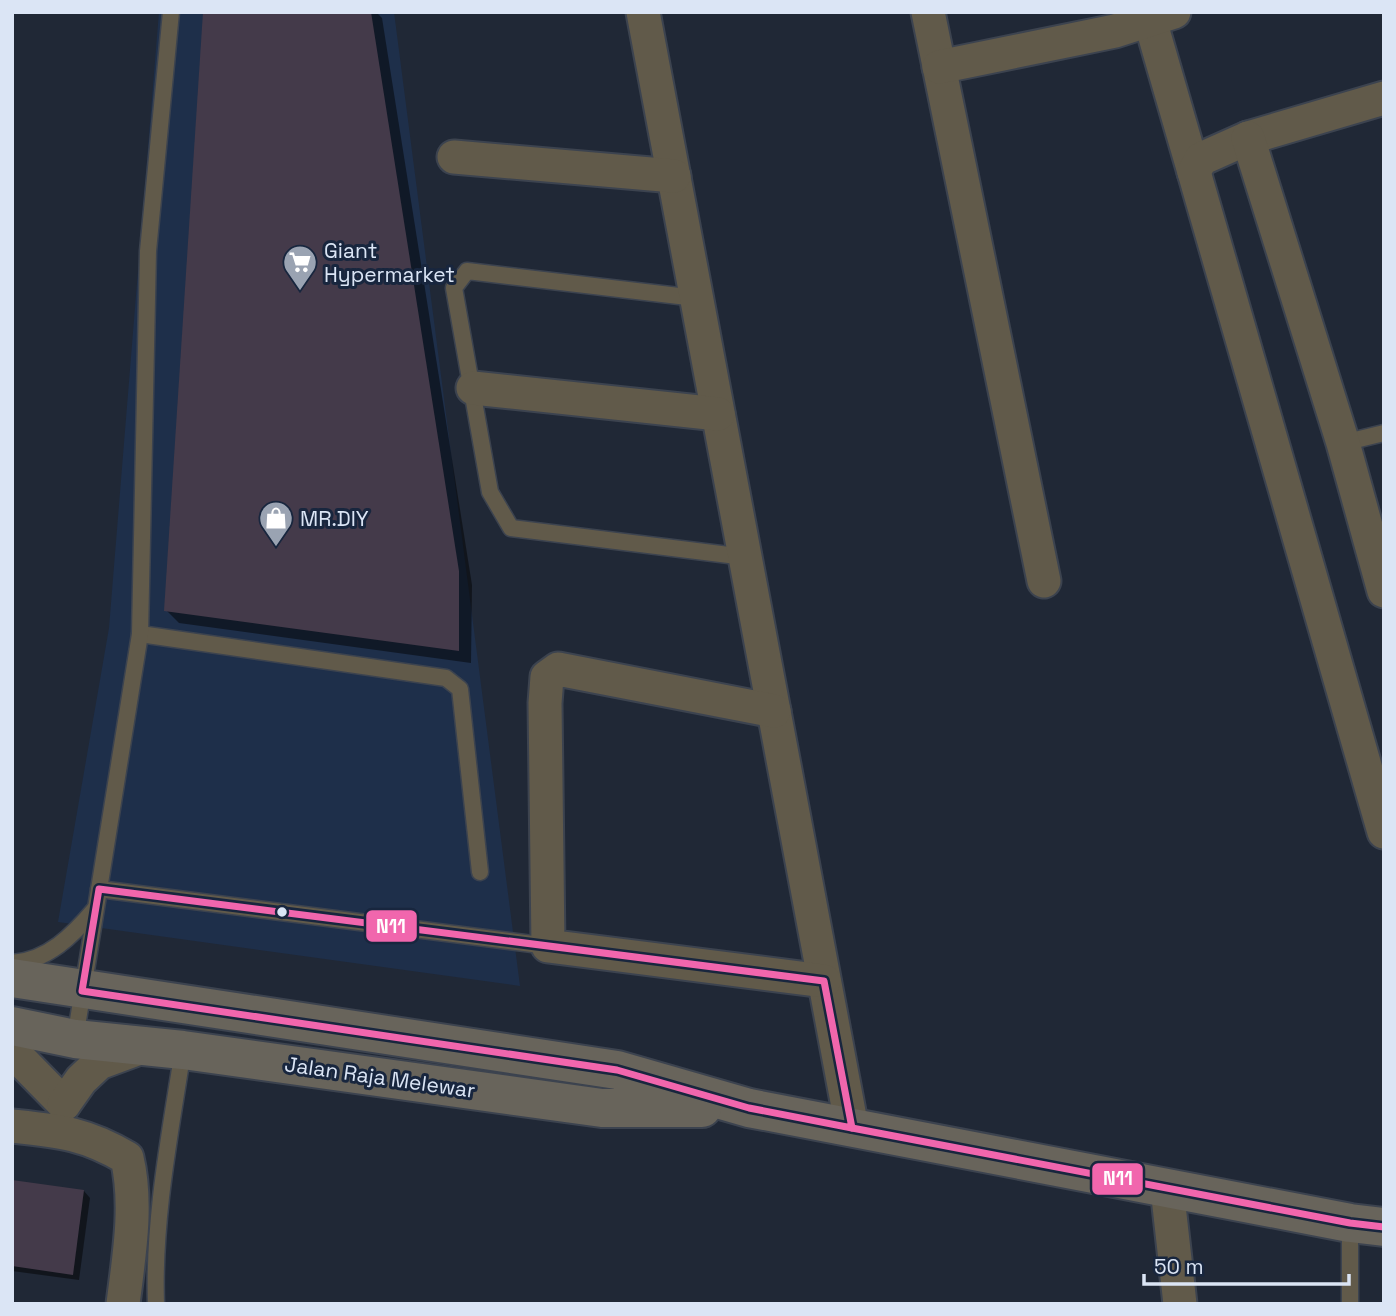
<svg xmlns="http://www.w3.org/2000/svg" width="1396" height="1316" font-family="'Space Grotesk',sans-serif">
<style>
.built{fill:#1e2f4a}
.shadow{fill:#0007}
.building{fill:#443a4a}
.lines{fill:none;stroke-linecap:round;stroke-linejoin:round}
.lane-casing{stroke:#3c434f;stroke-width:19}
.street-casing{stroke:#3c434f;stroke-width:37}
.highway-casing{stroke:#3c434f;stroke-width:42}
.lane{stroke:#615a4a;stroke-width:16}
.street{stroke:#615a4a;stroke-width:33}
.highway{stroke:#68645b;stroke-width:38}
.bus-1-casing{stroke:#18263e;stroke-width:12}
.bus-1{stroke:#f166ad;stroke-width:7}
.bus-dot{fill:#dbe5f5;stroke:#18263e;stroke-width:2.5}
.labels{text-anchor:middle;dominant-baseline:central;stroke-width:6;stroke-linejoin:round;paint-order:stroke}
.poi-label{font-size:21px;fill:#dbe5f5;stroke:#18263e;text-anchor:start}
.street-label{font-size:21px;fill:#dbe5f5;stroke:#18263e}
.line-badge{stroke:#18263e;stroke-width:2.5}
.badge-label{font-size:19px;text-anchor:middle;font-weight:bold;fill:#fff}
</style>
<rect width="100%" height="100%" fill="#202836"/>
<!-- built -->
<polygon class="built" points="159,12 394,12 520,986 58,922 109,628"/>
<!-- shadow -->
<g class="shadow">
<polygon points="205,12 376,12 382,18 472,585 471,663 179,623 166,610"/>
<polygon points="12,1182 84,1191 90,1198 79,1280 12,1271"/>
</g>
<!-- building -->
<g class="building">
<polygon points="203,12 371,12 459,571 459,651 164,611"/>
<polygon points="12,1180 84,1190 73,1275 12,1266"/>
</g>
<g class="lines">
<!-- lane casing -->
<g class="lane-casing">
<g id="lane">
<polyline points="696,298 467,271 454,288 490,492 511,528 745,557"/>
<polyline points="1343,443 1384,433"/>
<polyline points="140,634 446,678 460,689 480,872"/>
<polyline points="99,889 548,946"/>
<path d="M12,963C48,961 73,935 95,909"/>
<polyline points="75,1039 140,634 148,251 171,12"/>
<polyline points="1350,1223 1350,1304"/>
<path d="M156,1304C153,1219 170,1134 183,1050"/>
</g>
</g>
<!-- street casing -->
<g class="street-casing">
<g id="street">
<polyline points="643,12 852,1128"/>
<polyline points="928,12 1044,581"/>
<polyline points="1150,20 1194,172"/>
<polyline points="939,67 1115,31 1174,12"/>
<polyline points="1384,98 1248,138 1201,159 1194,172 1384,832"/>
<polyline points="1248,138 1343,443 1384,591"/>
<polyline points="454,157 674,176"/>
<polyline points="473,388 718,414"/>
<polyline points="774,711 558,669 547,677 545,703 548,946 824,981"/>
<polyline points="12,1051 64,1104"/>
<polyline points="64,1104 81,1080 99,1063 145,1046"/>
<path d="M12,1126C59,1131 85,1133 127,1158C138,1205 129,1256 123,1304"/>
<polyline points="1167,1188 1180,1304"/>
</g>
</g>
<!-- highway casing -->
<g class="highway-casing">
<g id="highway">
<polyline points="12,978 617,1070 749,1108 1350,1223 1384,1227"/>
<polyline points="12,1026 75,1039 183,1050 602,1108 702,1108"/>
</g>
</g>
<!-- lane -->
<use href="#lane" class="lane"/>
<!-- street -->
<use href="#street" class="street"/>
<!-- highway -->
<use href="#highway" class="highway"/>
<!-- bus-1 casing -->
<g class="bus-1-casing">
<g id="bus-1">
<polygon points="99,889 824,981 852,1128 749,1108 617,1070 82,991"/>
<polyline points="852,1128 1350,1223 1384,1227"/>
</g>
</g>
<!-- bus-1 -->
<use href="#bus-1" class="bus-1"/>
</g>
<!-- icons -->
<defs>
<g id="supermarket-pin" transform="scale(1.75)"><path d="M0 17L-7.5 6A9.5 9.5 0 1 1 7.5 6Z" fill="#9aa3b2" stroke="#18263e"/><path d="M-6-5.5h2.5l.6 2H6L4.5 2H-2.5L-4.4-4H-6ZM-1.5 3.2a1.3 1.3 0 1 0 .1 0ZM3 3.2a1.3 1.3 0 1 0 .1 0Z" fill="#fff"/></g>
<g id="shop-pin" transform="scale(1.75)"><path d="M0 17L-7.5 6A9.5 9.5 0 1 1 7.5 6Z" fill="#9aa3b2" stroke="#18263e"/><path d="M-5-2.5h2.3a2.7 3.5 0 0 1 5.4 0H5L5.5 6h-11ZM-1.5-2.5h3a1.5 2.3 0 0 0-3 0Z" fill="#fff"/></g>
</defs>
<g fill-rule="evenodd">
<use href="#supermarket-pin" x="300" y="262"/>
<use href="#shop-pin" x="276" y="518"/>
</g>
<!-- markers -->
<circle class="bus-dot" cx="282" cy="912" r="6"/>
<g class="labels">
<!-- poi labels -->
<g class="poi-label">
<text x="324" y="250">Giant<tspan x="324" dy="24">Hypermarket</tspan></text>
<text x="300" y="518">MR.DIY</text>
</g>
<!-- street labels -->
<g class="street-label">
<text transform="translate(380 1077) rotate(8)">Jalan Raja Melewar</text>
</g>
</g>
<g class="line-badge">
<rect x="365" y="909" width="53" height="34" rx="7" fill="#f166ad"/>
<rect x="1091" y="1162" width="53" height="34" rx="7" fill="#f166ad"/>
</g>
<g class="badge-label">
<text x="391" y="933">N11</text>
<text x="1118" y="1185">N11</text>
</g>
<!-- border -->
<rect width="1396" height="1316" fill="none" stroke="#dbe5f5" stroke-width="28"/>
<!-- scale -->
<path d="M1144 1274v10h205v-10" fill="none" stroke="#dbe5f5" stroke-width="3.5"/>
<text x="1154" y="1274" font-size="21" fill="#dbe5f5" stroke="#18263e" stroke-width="5" paint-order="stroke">50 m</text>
</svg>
